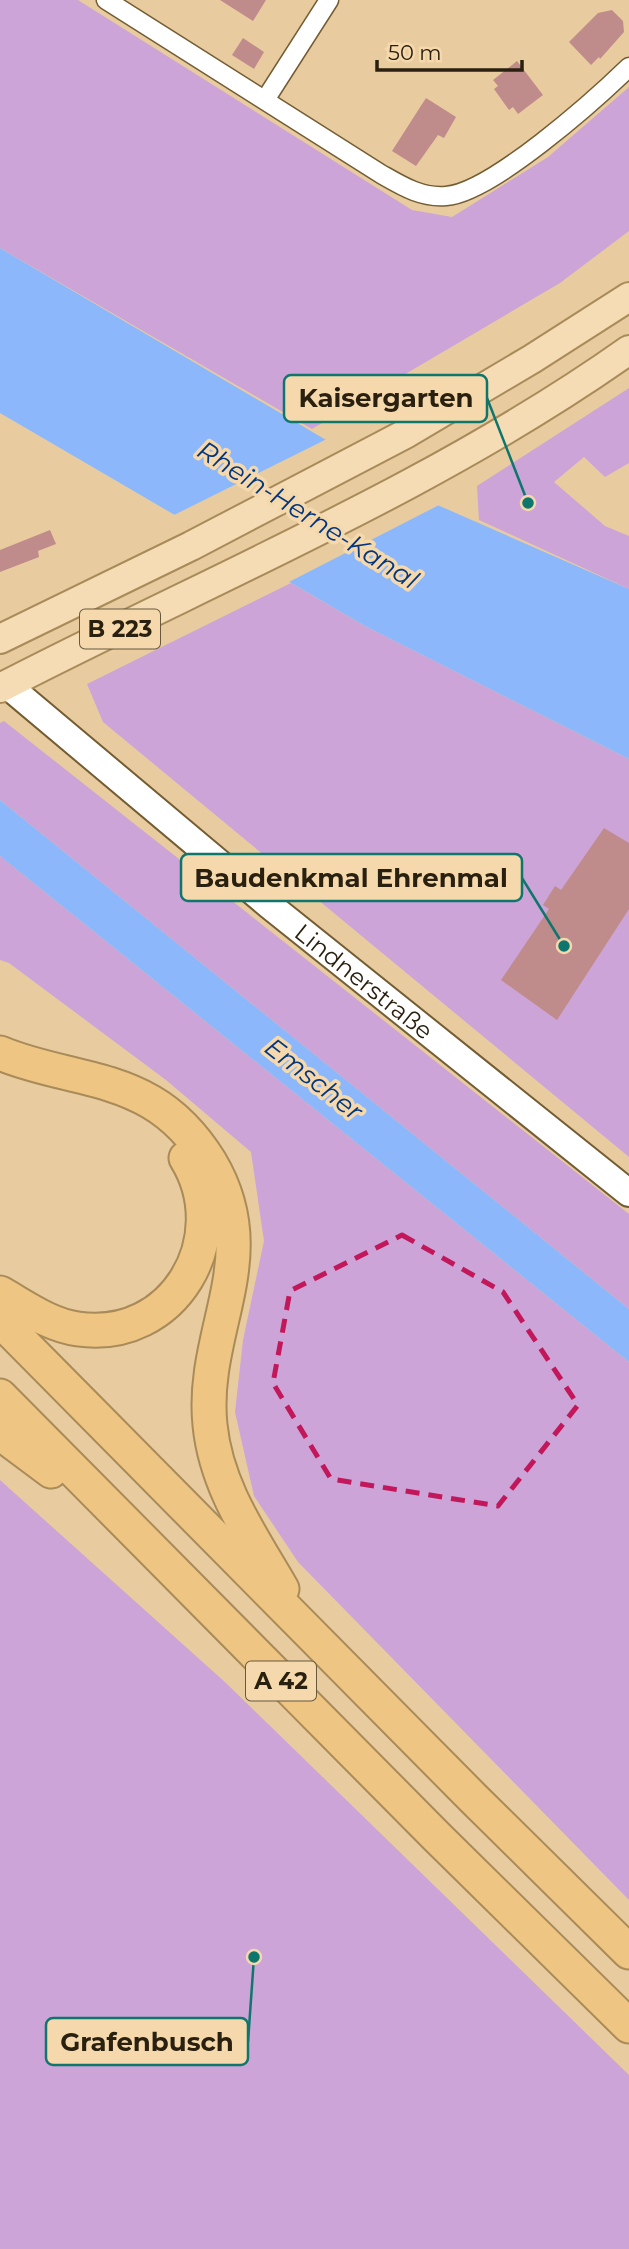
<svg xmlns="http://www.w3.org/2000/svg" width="629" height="2249" font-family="Montserrat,sans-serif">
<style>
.green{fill:#cca4d7}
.water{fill:#8cb8fb}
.pier{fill:#e8cca0}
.building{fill:#c08b8b}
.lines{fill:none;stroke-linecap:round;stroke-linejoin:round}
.street-casing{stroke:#745c33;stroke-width:21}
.secondary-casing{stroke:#745c33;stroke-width:30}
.primary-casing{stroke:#a98b5a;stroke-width:32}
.highway-casing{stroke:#a98b5a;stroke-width:37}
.street{stroke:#fff;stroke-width:18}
.secondary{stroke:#fff;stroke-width:26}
.primary{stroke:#f5dcb4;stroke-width:28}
.highway{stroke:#eec582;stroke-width:33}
.marked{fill:none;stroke:#c2185b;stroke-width:5;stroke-dasharray:14 9;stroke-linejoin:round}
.labels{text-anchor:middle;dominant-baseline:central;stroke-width:7;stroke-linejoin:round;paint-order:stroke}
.shield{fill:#f5d9ad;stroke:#67583e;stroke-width:2}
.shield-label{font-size:23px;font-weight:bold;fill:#2a200f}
.street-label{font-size:24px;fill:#2a200f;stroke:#f5d9ad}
.water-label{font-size:26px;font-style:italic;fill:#03367e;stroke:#f5d9ad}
.leader{fill:none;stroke:#0f766e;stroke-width:2.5}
.callout-dot{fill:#0f766e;stroke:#f5d9ad;stroke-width:2.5}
.callout{fill:#f5d9ad;stroke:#0f766e;stroke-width:2.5}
.callout-label{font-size:26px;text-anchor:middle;font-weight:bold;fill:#2a200f}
</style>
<rect width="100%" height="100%" fill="#e8cca0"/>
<!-- green -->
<g class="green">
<polygon points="0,0 78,0 412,210 452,217 548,157 629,87 629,231 560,283 312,429 0,248"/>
<polygon points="629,388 629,463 605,477 584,457 554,482 605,526 629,536 629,589 479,520 477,486"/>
<polygon points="291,583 365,626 629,759 629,1157 103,722 87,684"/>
<polygon points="4,721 629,1214 629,1309 0,800 0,723"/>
<polygon points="0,856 629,1362 629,1900 298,1562 254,1496 235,1412 243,1340 264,1241 251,1152 166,1080 9,963 0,960"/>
<polygon points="0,1480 226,1683 629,2075 629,2249 0,2249"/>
</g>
<!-- water -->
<g class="water">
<polygon points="0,248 433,503 629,589 629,759 365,626 0,413"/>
<polygon points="0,800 629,1309 629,1362 0,856"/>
</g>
<!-- pier -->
<polygon class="pier" points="331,437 443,503 285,584 170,517"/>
<!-- building -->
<g class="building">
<polygon points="220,0 266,0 253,21"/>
<polygon points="612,10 623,21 624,32 600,59 599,57 591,65 569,42 598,13"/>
<polygon points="243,38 264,52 254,69 232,55"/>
<polygon points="517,61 543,95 518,114 513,107 509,110 494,89 498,86 493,80"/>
<polygon points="426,98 456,117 444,138 438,135 416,166 392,151"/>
<polygon points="50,530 56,544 38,551 39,557 0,572 0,550"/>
<polygon points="604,828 629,843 629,909 557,1020 501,980 549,909 543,905 555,886 561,890"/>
</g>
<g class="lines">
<!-- street casing -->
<g class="street-casing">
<g id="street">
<path d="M106,0L381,174C402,186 421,198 446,196C491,193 595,100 629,67"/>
<polyline points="265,100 329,0"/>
</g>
</g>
<!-- secondary casing -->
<g class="secondary-casing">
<g id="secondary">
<path id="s1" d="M7,685L269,905L629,1193"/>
</g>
</g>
<!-- primary casing -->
<g class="primary-casing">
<g id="primary">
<polyline points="0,639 191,546 407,433 532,359 629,297"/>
<path d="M0,688C211,579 434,488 629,350"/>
</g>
</g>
<!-- highway casing -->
<g class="highway-casing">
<g id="highway">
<path d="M0,1053C49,1074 105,1075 151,1102C175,1116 195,1138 210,1162C267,1257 200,1330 210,1425C216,1487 252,1537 282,1589"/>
<path d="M0,1293C25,1307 49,1325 78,1329C174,1343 235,1238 186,1158"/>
<polyline points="0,1320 473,1798 629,1952"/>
<polyline points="0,1396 437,1837 629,2026"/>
<polyline points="0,1433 51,1471"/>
</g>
</g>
<!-- street -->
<use href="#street" class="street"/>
<!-- secondary -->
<use href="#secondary" class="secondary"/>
<!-- primary -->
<use href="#primary" class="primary"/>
<!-- highway -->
<use href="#highway" class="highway"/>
</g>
<!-- marked area -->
<path class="marked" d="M402,1235L503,1292L578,1405L498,1506L331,1479L273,1383L290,1291Z"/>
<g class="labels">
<!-- shield labels -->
<g class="shield">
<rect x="80" y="609.5" width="80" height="39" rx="5"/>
<rect x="246" y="1661.5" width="70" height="39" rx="5"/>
</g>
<g class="shield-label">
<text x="120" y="629">B 223</text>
<text x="281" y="1681">A 42</text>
</g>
<!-- street labels -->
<g class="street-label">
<text stroke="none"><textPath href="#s1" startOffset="464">Lindnerstraße</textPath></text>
</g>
<!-- water labels -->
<g class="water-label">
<text transform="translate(308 515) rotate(32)">Rhein-Herne-Kanal</text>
<text transform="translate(314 1079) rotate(38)">Emscher</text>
</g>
</g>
<!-- callouts -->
<path class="leader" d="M528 503L487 398M564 946L522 878M254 1957L248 2042"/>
<g class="callout-dot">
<circle cx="528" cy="503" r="7"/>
<circle cx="564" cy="946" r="7"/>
<circle cx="254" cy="1957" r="7"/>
</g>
<g class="callout">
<rect x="284" y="375" width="203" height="47" rx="7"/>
<rect x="181" y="854" width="341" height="47" rx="7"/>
<rect x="46" y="2018" width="202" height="47" rx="7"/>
</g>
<g class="callout-label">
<text x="386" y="407">Kaisergarten</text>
<text x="351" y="887">Baudenkmal Ehrenmal</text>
<text x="147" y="2051">Grafenbusch</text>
</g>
<!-- scale -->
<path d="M377 60v10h145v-10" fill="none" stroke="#2a200f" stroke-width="3.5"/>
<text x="388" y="60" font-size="21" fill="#2a200f" stroke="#f5d9ad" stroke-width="5" paint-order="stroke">50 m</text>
</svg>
